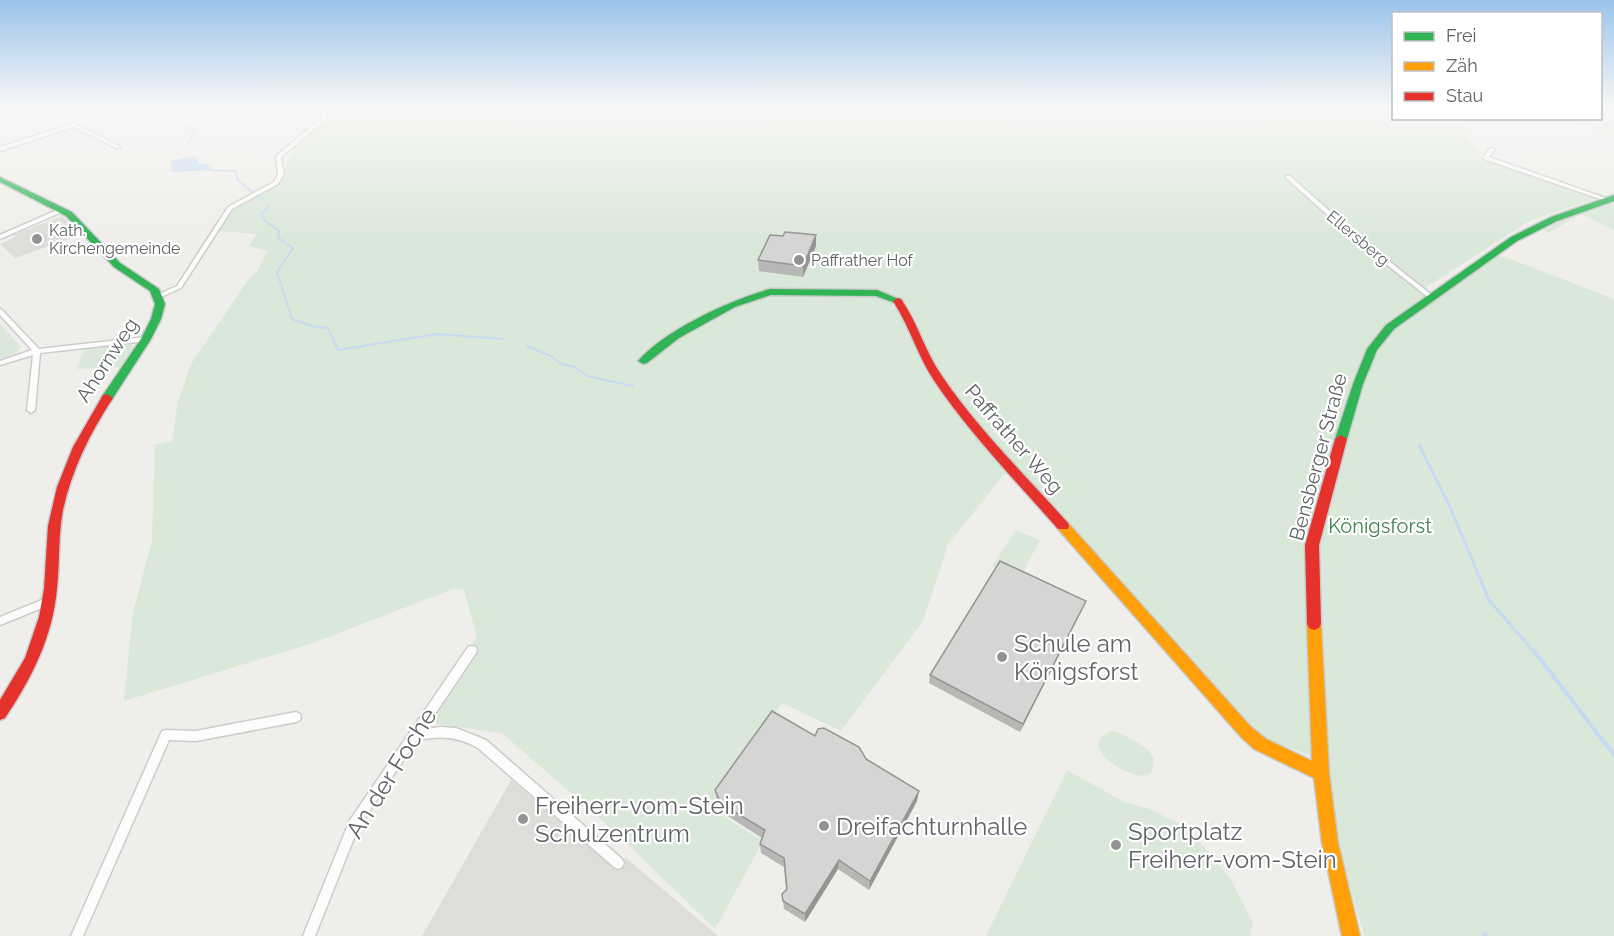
<svg xmlns="http://www.w3.org/2000/svg" width="1614" height="936" font-family="Raleway,sans-serif">
<style>
.education{fill:#deddd9}
.green{fill:#dae8d9}
.water{fill:#c5daf2}
.lines{fill:none;stroke-linecap:round;stroke-linejoin:round}
.stream-far2{stroke:#c5daf2;stroke-width:2}
.stream-far1{stroke:#c5daf2;stroke-width:3}
.stream{stroke:#c5daf2;stroke-width:4}
.street-casing{stroke:#cccccb;stroke-width:3}
.fast-casing{stroke:#cacacb;stroke-width:3}
.slow-casing{stroke:#cacacb;stroke-width:3}
.jam-casing{stroke:#cacacb;stroke-width:3}
.street{fill:#fdfcfc;fill-rule:evenodd}
.fast{fill:#30b455;fill-rule:evenodd}
.slow{fill:#ff9f0a;fill-rule:evenodd}
.jam{fill:#e5322d;fill-rule:evenodd}
.wall{fill:#b7b7b5}
.shaded-wall{fill:#959594}
.building{fill:#d5d5d3;stroke:#959594;stroke-width:1.5}
.poi-dot{fill:#929395;stroke:#fff;stroke-width:2}
.labels{text-anchor:middle;dominant-baseline:central;stroke-width:4.5;stroke-linejoin:round;paint-order:stroke}
.far-poi-label{font-size:16px;fill:#606267;stroke:#fff;text-anchor:start}
.far-street-label{font-size:16px;fill:#606267;stroke:#fff}
.street-label{font-size:20px;fill:#606267;stroke:#fff}
.park-label{font-size:20px;fill:#41844b;stroke:#fff}
.near-poi-label{font-size:24px;fill:#606267;stroke:#fff;text-anchor:start}
.near-street-label{font-size:24px;fill:#606267;stroke:#fff}
</style>
<rect width="100%" height="100%" fill="#efeeea"/>
<!-- education -->
<g class="education">
<polygon points="62,216 80,235 15,258 0,244 15,237 13,235"/>
<polygon points="511,780 615,868 626,858 718,936 422,936"/>
</g>
<!-- green -->
<g class="green">
<path d="M328,106H1393L1394,118L1542,119L1465,125L1464,131L1482,159L1600,197L1529,221L1423,289L1435,299L1497,256L1508,258L1614,299V936H1364L1335,833L1324,761L1257,735L1014,462L948,544L923,621L841,731L782,703L714,801L720,814L763,841L715,929L614,831L502,733L436,724L433,715L477,637L464,590L453,589L313,643L124,701L133,612L152,541L155,445L172,441L178,402L191,364L248,280L257,272L267,251L248,246L257,234L219,231L231,211L279,184C286,175 284,163 291,154C304,135 320,130 328,106Z"/>
<polygon points="1601,106 1614,106 1614,133 1553,119 1600,118"/>
<polygon points="1614,201 1614,230 1581,214 1548,233 1541,228"/>
<polygon points="0,324 21,347 14,354 0,359"/>
<polygon points="131,344 134,347 121,367 76,369 85,349"/>
<polygon points="1016,530 1040,540 1023,572 1024,582 992,566"/>
<path d="M1110,731H1115C1132,740 1167,752 1149,775C1134,780 1102,761 1098,746L1100,739Z"/>
<polygon points="1067,770 1124,802 1150,809 1190,830 1231,880 1253,922 1250,936 986,936"/>
</g>
<!-- water -->
<polygon class="water" points="195,156 199,163 207,164 212,170 172,172 171,161"/>
<g class="lines">
<!-- stream-far2 -->
<g class="stream-far2">
<path d="M134,124C154,123 177,120 195,131L188,143"/>
<polyline points="209,170 236,171 237,179 252,192"/>
<polyline points="260,196 264,201"/>
<polyline points="268,205 267,210 261,213 263,219 279,231 278,238 293,248 277,272 292,319 315,327 328,328 338,350 437,334 503,339"/>
<polyline points="527,346 551,356 561,364 575,367 587,376 633,386"/>
</g>
<!-- stream-far1 -->
<polyline class="stream-far1" points="1419,445 1450,507 1489,600 1535,653"/>
<!-- stream -->
<g class="stream">
<polyline points="1534,651 1614,755"/>
<polyline points="1484,934 1487,936"/>
</g>
<!-- street casing -->
<g class="street-casing">
<g id="street">
<polygon points="328,106 332,106 324,121 281,157 284,174 278,184 232,209 181,288 161,297 157,297 157,295 177,286 228,207 274,182 278,174 276,156 320,119"/>
<polygon points="74,123 121,147 116,148 74,127 0,151 0,147"/>
<polygon points="1490,148 1495,149 1489,157 1611,200 1606,201 1484,159 1483,158"/>
<polygon points="1286,176 1290,176 1361,239 1433,296 1433,298 1429,298 1357,241 1286,178"/>
<polygon points="62,208 65,210 64,211 0,239 0,235"/>
<polygon points="0,309 2,310 39,349 146,337 150,339 146,341 40,353 35,410 31,413 27,410 33,355 0,365 0,361 32,350 0,315"/>
<polygon points="49,597 52,598 54,601 52,604 0,625 0,617"/>
<path d="M472,646L476,647L477,650L476,653L425,729L441,727L456,728L486,740L622,859L624,863L622,867L618,869L614,867L478,748C456,736 441,736 417,740L358,828L315,936H303L350,820L468,647Z"/>
<polygon points="296,712 300,714 301,717 300,720 296,722 196,741 169,740 83,936 71,936 162,731 166,730 196,731"/>
</g>
</g>
<!-- fast casing -->
<g class="fast-casing">
<g id="fast">
<polygon points="0,177 72,212 120,263 159,289 165,304 161,319 151,339 111,401 107,402 101,398 141,339 151,319 155,304 150,291 114,267 66,216 0,182"/>
<polygon points="1614,195 1614,201 1557,221 1517,241 1394,329 1377,350 1363,384 1347,439 1345,442 1337,442 1335,439 1353,384 1367,349 1386,325 1511,237 1551,217"/>
<path d="M770,289L877,290L903,301L898,304L876,296L771,295L735,307L679,338L647,363L643,364L638,361C665,330 730,300 770,289Z"/>
</g>
</g>
<!-- slow casing -->
<g class="slow-casing">
<polygon id="slow" points="1063,521 1068,523 1251,727 1266,739 1312,761 1307,624 1309,620 1314,618 1319,620 1321,624 1329,773 1338,843 1360,936 1342,936 1322,843 1314,778 1254,749 1241,737 1058,529 1057,526 1058,523"/>
</g>
<!-- jam casing -->
<g class="jam-casing">
<g id="jam">
<path d="M898,298L901,299C918,323 925,352 942,376C978,429 1025,475 1068,523L1069,526L1068,529H1058C1016,481 971,435 935,382C918,357 910,327 893,301Z"/>
<path d="M107,394L113,398C90,433 72,469 63,510C58,536 60,562 57,588C53,636 32,678 5,718L0,720V700L25,658L39,617L44,589L48,526L57,487L73,447L103,395Z"/>
<polygon points="1341,435 1347,439 1319,545 1321,624 1319,628 1314,630 1309,628 1307,624 1305,545 1335,439"/>
</g>
</g>
<!-- street -->
<use href="#street" class="street"/>
<!-- fast -->
<use href="#fast" class="fast"/>
<!-- slow -->
<use href="#slow" class="slow"/>
<!-- jam -->
<use href="#jam" class="jam"/>
</g>
<!-- wall -->
<g class="wall">
<polygon points="816,235 816,246 803,277 759,271 758,260 783,236"/>
<polygon points="1082,609 1020,732 929,683 930,675"/>
<polygon points="815,736 866,759 917,801 869,890 838,869 805,922 784,909 782,894 786,890 784,867 761,853 760,844 762,838 723,813 717,800 715,790"/>
</g>
<!-- shaded-wall -->
<g class="shaded-wall">
<polygon points="816,235 816,246 803,277 803,266"/>
<polygon points="1086,601 1082,609 1020,732 1023,724"/>
<polygon points="919,791 917,801 869,890 870,881"/>
<polygon points="839,860 838,869 805,922 805,914"/>
</g>
<!-- building -->
<g class="building">
<polygon points="785,232 816,235 803,266 758,260 770,235 783,236"/>
<polygon points="1000,561 1086,601 1023,724 930,675"/>
<polygon points="772,711 815,736 818,729 824,728 859,747 866,759 919,791 870,881 839,860 805,914 783,901 782,894 787,889 784,858 760,844 765,830 721,804 715,790"/>
</g>
<!-- sky -->
<linearGradient id="sky" x2="0" y2="1"><stop stop-color="#9ac3ec"/><stop offset="0.45" stop-color="#f8f7f6"/><stop offset="1" stop-color="#f8f7f6" stop-opacity="0"/></linearGradient>
<rect width="1614" height="237" fill="url(#sky)"/>
<!-- markers -->
<g class="poi-dot">
<circle cx="37" cy="239" r="6"/>
<circle cx="799" cy="260" r="6"/>
<circle cx="1002" cy="657" r="6"/>
<circle cx="523" cy="819" r="6"/>
<circle cx="824" cy="826" r="6"/>
<circle cx="1116" cy="845" r="6"/>
</g>
<g class="labels">
<!-- far-poi labels -->
<g class="far-poi-label">
<text x="49" y="230">Kath.<tspan x="49" dy="18">Kirchengemeinde</tspan></text>
<text x="811" y="260">Paffrather Hof</text>
</g>
<!-- far-street labels -->
<g class="far-street-label">
<text transform="translate(1358 238) rotate(40)">Ellersberg</text>
</g>
<!-- street labels -->
<g class="street-label">
<text transform="translate(107 360) rotate(-57)">Ahornweg</text>
<text transform="translate(1014 439) rotate(49)">Paffrather Weg</text>
<text transform="translate(1318 457) rotate(-75)">Bensberger Straße</text>
</g>
<!-- park labels -->
<g class="park-label">
<text x="1380" y="526">Königsforst</text>
</g>
<!-- near-poi labels -->
<g class="near-poi-label">
<text x="1014" y="643">Schule am<tspan x="1014" dy="28">Königsforst</tspan></text>
<text x="535" y="805">Freiherr-vom-Stein<tspan x="535" dy="28">Schulzentrum</tspan></text>
<text x="836" y="826">Dreifachturnhalle</text>
<text x="1128" y="831">Sportplatz<tspan x="1128" dy="28">Freiherr-vom-Stein</tspan></text>
</g>
<!-- near-street labels -->
<g class="near-street-label">
<text transform="translate(391 773) rotate(-58)">An der Foche</text>
</g>
</g>
<!-- legend -->
<rect x="1392" y="12" width="210" height="108" fill="#ffffff" stroke="#bfc0c2" stroke-width="1.5"/>
<rect x="1404" y="32" width="30" height="9" fill="#30b455" stroke="#bfc0c2" stroke-width="1.5"/>
<text x="1446" y="42" font-size="18" fill="#606267">Frei</text>
<rect x="1404" y="62" width="30" height="9" fill="#ff9f0a" stroke="#bfc0c2" stroke-width="1.5"/>
<text x="1446" y="72" font-size="18" fill="#606267">Zäh</text>
<rect x="1404" y="92" width="30" height="9" fill="#e5322d" stroke="#bfc0c2" stroke-width="1.5"/>
<text x="1446" y="102" font-size="18" fill="#606267">Stau</text>
</svg>
